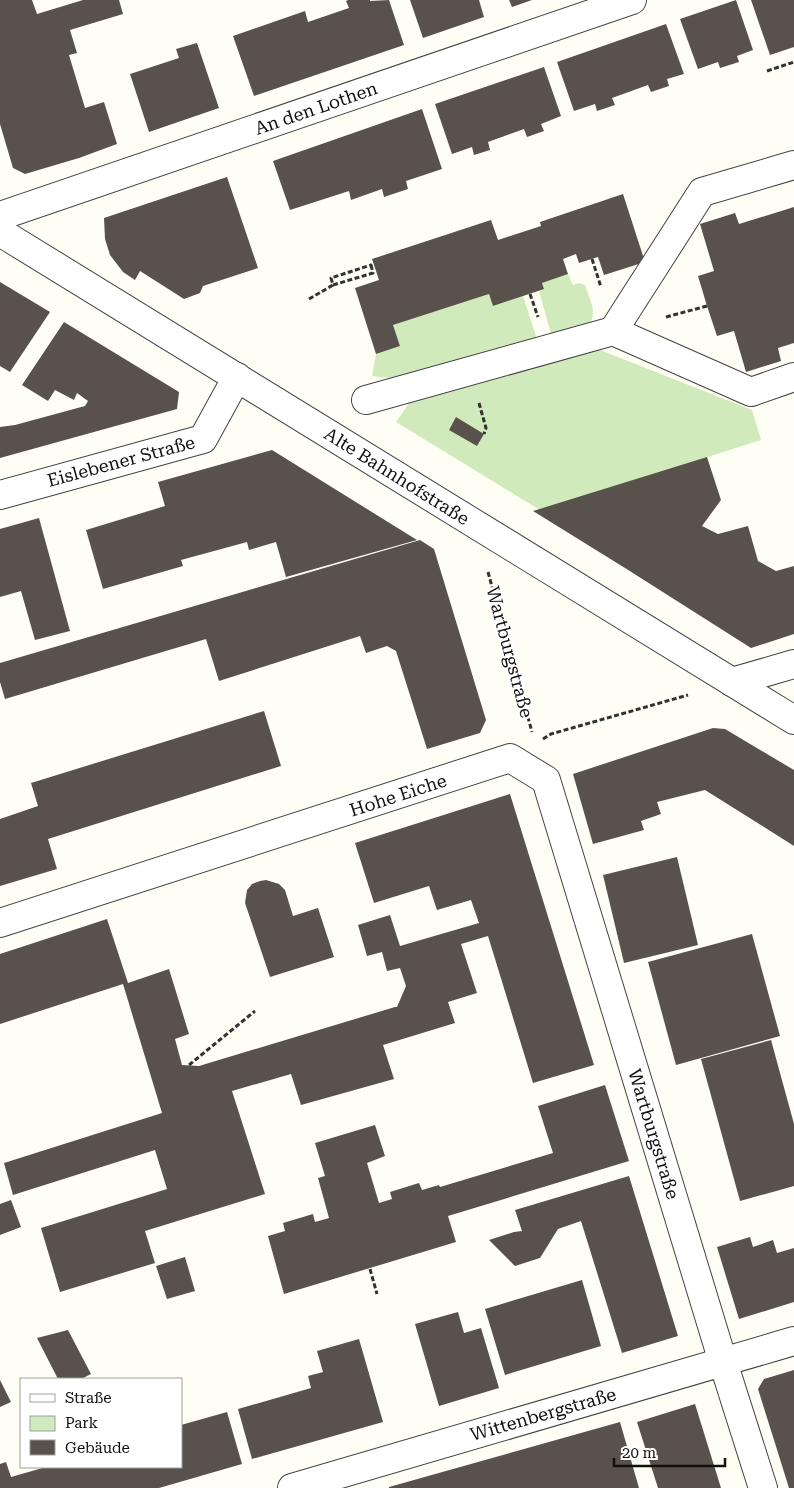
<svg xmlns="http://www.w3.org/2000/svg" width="794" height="1488" font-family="'Roboto Serif',serif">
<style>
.green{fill:#d0eabc}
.building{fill:#59524c}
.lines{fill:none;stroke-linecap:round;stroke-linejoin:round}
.minor-casing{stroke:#434343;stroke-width:30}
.path{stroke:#323232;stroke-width:3;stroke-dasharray:5 2.5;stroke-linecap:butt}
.minor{stroke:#fff;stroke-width:28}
.labels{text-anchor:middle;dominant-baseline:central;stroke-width:5;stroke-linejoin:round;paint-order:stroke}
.street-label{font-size:18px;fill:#101010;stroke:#fff}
</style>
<rect width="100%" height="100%" fill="#fffef4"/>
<!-- green -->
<g class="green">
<path d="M568,274L573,285L579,283L585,285C589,298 599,314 588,326L556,337L551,334L539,291L544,289L542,283Z"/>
<polygon points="489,294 493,306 523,296 537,339 419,374 417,371 390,378 372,376 376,354 400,346 393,325"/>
<polygon points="595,348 752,410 761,440 540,510 396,422 414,396"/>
</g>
<!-- building -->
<g class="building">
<polygon points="0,0 32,0 37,14 83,0 119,0 123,14 70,30 77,53 69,55 85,108 104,102 117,144 79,158 25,174 13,168 0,124"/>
<polygon points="348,0 370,0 370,1 389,0 404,45 254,96 233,36 305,11 308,22 349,8 346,1"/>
<polygon points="410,0 479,0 484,17 423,38"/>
<polygon points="509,0 532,0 512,7"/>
<polygon points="736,0 753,50 737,56 739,62 720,68 718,62 698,69 680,19"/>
<polygon points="751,0 794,0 794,47 770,55"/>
<polygon points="666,24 684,74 667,79 669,86 651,92 648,85 612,98 615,105 597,111 595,104 574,111 557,62"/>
<polygon points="197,43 219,108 149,132 130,74 179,58 176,49"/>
<polygon points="544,67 561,116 541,124 544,131 527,137 524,129 488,142 490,150 474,155 472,147 452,154 435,104"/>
<polygon points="422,109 442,169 406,181 408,189 384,197 382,189 351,200 349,191 290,210 273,161"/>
<polygon points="227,177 258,268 203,286 200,293 184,299 140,271 135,280 123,272 110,255 105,239 104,218"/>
<polygon points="623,194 645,262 604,275 598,257 579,263 576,254 563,259 568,274 542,283 544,289 493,306 489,294 393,325 400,346 376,354 355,288 379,280 372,259 491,220 498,240 541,226 540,222"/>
<polygon points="794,207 794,343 778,348 781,361 746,372 734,331 717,336 707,306 698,276 714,271 700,224 735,213 739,224"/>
<polygon points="0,282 50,312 10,372 0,366"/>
<polygon points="64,322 179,392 177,409 0,458 0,427 15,425 85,406 88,401 77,393 74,400 55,390 48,401 22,385"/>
<polygon points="456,417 484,434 477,446 449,430"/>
<polygon points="272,450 417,540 286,577 276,542 249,550 247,542 181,560 183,566 103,589 86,530 165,506 158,482"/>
<polygon points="707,457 721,500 702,526 718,534 748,526 758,561 776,571 794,566 794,634 751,648 625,568 533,511"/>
<polygon points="39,518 70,631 35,640 21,591 0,597 0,529"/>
<polygon points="420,540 434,549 486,720 480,733 427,749 396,651 387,646 366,653 360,636 219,681 206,639 5,699 0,682 0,663"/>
<polygon points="264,711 281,766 48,839 57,869 0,886 0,819 38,806 31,783"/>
<polygon points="713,728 725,729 794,770 794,846 705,790 657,802 661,814 641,821 644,830 593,844 573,774"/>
<polygon points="510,794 594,1065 533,1083 488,936 461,944 477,993 448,1002 455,1023 383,1045 394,1079 301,1105 291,1074 232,1091 265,1194 145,1231 155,1263 60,1292 41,1228 167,1189 155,1150 13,1195 4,1163 162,1113 123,984 0,1024 0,954 107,919 128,983 169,969 189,1034 175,1039 182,1065 199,1066 395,1007 397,1007 406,986 400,968 387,971 382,952 367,956 358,925 390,915 400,946 479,923 471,900 437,910 429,886 374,903 355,843"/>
<polygon points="677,857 698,945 624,963 603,875"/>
<polygon points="266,880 279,884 285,890 293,916 318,908 334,957 270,977 245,903 247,890 252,884 260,881"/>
<polygon points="752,934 780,1036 676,1065 648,962"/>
<polygon points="771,1040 794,1124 794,1186 740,1201 701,1059"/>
<polygon points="605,1085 629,1161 448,1216 456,1242 284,1294 268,1236 285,1231 283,1223 313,1214 315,1222 329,1218 318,1178 325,1176 315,1143 375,1125 385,1156 367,1163 379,1203 392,1199 390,1192 419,1183 422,1190 439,1185 440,1187 553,1153 538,1106"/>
<polygon points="629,1176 678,1336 622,1353 581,1221 558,1229 540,1258 515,1266 489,1240 514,1232 522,1231 515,1210"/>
<polygon points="11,1200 21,1227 0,1235 0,1204"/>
<polygon points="750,1237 753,1247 773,1240 777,1253 794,1248 794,1302 739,1319 717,1247"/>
<polygon points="185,1257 195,1291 167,1299 156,1266"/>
<polygon points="582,1280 601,1346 505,1375 485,1309"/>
<polygon points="458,1312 464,1333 481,1328 499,1388 439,1406 415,1324"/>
<polygon points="68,1330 91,1374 81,1379 58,1379 37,1338"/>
<polygon points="359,1339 383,1422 252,1459 238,1409 311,1388 308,1376 323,1372 317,1351"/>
<polygon points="794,1370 794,1488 789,1488 758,1389 764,1379"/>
<polygon points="0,1380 11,1402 0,1407"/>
<polygon points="695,1404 721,1488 658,1488 637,1422"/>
<polygon points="227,1412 242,1464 159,1488 0,1488 0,1464 6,1462 11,1477 46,1467 181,1467 181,1425"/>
<polygon points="620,1422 639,1488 389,1488 389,1487"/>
</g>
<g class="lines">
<!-- minor casing -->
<g class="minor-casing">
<g id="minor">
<polyline points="0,216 632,0"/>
<polyline points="0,232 794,720"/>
<polyline points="613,331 702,192 794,165"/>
<polyline points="366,400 613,331 751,392 794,377"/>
<polyline points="0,495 203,439 237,377"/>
<polyline points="732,682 794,664"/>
<polyline points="0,923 510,758 546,780 723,1362 763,1488"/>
<polyline points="292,1488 794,1341"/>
</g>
</g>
<!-- path -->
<g class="path">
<polyline points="767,71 794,62"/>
<polyline points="592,259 601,287"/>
<polygon points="371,265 373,273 333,285 331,278"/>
<polyline points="530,294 538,317"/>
<polyline points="309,299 333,285"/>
<polyline points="666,317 707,306"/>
<polyline points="479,403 486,428 484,434"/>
<polyline points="488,572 532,732"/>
<polyline points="543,739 551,734 688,695"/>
<polyline points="189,1065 255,1011"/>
<polyline points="370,1269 377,1294"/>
</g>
<!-- minor -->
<use href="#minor" class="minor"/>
</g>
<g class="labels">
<!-- street labels -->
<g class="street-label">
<text transform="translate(316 108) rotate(-19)">An den Lothen</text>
<text transform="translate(121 461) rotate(-15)">Eislebener Straße</text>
<text transform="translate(397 476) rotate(32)">Alte Bahnhofstraße</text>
<text transform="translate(510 652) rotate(75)">Wartburgstraße</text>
<text transform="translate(398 795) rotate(-18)">Hohe Eiche</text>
<text transform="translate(654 1134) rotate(73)">Wartburgstraße</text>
<text transform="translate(543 1414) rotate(-16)">Wittenbergstraße</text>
</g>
</g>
<!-- legend -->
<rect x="20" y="1378" width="162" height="90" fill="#ffffff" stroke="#9f9f9f"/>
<rect x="30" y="1394" width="25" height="8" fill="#ffffff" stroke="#9f9f9f"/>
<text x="65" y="1403" font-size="15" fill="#101010">Straße</text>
<rect x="30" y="1416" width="25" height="15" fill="#d0eabc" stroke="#9f9f9f"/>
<text x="65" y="1428" font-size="15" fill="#101010">Park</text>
<rect x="30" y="1440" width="25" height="15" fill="#59524c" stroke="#9f9f9f"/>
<text x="65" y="1453" font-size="15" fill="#101010">Gebäude</text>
<!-- scale -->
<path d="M614 1458v8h111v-8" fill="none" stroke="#101010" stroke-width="2.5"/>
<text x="622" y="1458" font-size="15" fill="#101010" stroke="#ffffff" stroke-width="4" paint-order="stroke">20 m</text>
</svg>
